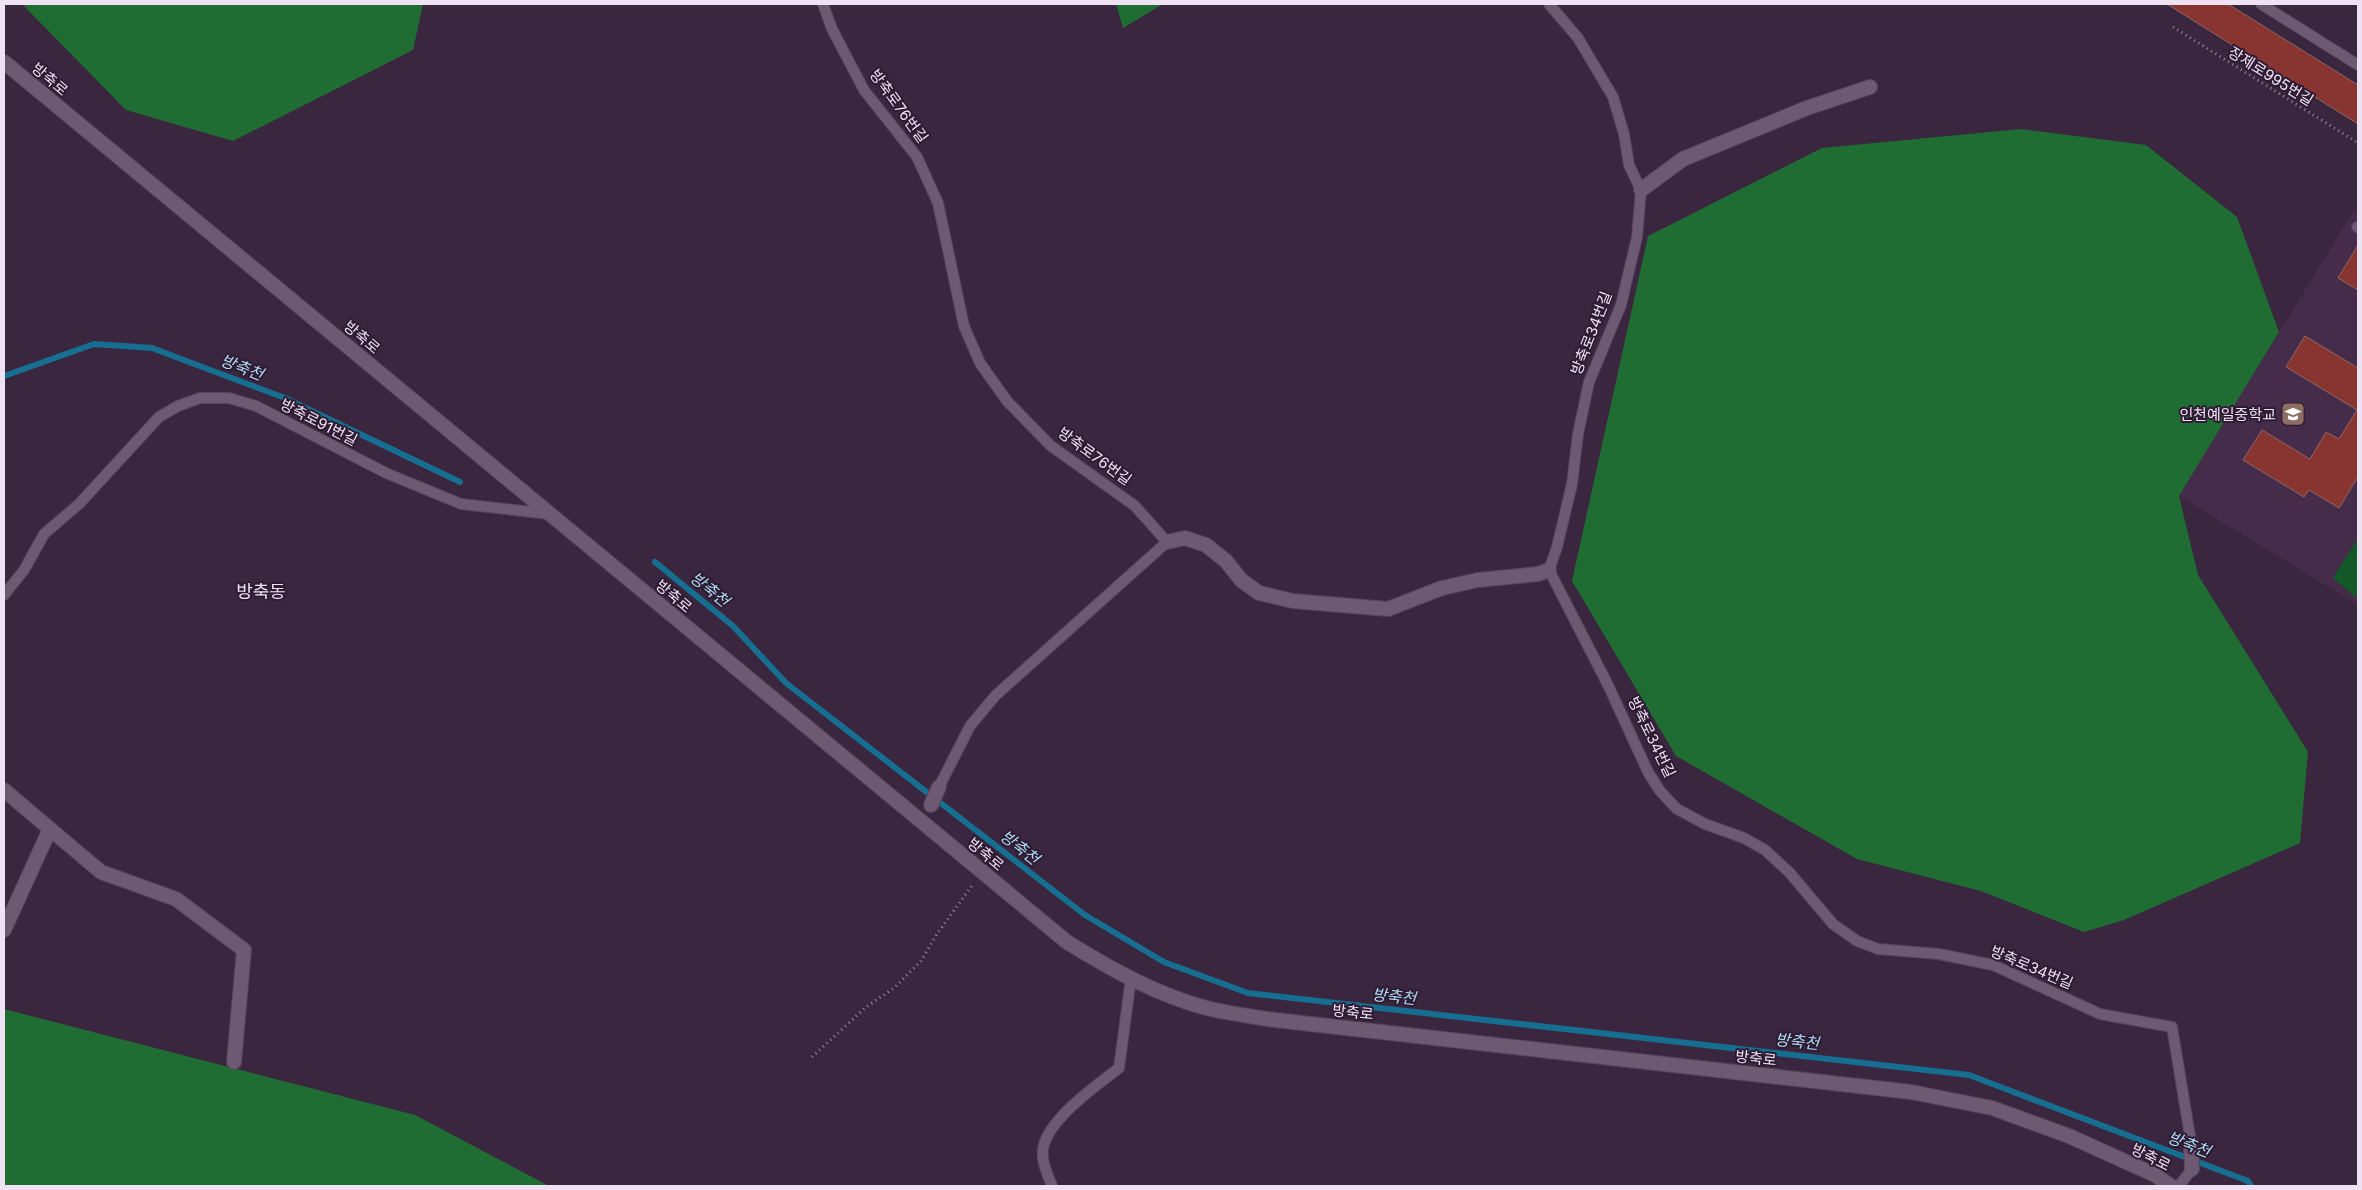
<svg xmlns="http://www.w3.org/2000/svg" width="2362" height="1190" font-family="Inter,'Noto Sans KR',sans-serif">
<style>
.built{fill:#442c4a}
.green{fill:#145928}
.forest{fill:#206d34}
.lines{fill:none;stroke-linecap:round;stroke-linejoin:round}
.stream{stroke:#166e90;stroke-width:6}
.building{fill:#883431;stroke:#8e6864}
.service-casing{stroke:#56455a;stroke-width:12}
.minor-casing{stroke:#56455a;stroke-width:16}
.tertiary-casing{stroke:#56455a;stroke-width:16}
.path{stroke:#99899d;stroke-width:3;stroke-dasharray:1 4;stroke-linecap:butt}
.service{stroke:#6e5973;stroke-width:10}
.minor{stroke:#6e5973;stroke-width:14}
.tertiary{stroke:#6e5973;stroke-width:14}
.labels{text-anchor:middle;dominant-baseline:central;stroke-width:4;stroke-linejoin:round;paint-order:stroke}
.street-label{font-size:15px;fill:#efe2f2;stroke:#2f1c34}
.poi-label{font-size:15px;fill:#efe2f2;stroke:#2f1c34;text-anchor:end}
.water-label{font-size:16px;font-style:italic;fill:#acdcf3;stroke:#2f1c34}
.quarter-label{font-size:18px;fill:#efe2f2;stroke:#2f1c34}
</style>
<rect width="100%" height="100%" fill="#3a263e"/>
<!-- built -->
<polygon class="built" points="2354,210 2358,213 2358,605 2179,496"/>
<!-- green -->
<polygon class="green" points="2358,538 2358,599 2333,578"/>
<!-- forest -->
<g class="forest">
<polygon points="22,4 423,4 413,50 233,141 126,110"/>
<polygon points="1116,4 1163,4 1123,28"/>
<polygon points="2021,129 2146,145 2237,217 2279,332 2179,496 2198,575 2308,752 2300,843 2124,920 2084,932 1981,891 1857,859 1676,756 1572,581 1648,236 1822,148"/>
<polygon points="4,1009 415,1115 549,1186 4,1186"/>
</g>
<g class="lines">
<!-- stream -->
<g class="stream">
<polyline points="4,376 94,344 152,348 285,398 460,482"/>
<polyline points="655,562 733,626 786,683 1085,915 1164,962 1248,993 1969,1075 2248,1181 2251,1186"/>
</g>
</g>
<!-- building -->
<g class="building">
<polygon points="2167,4 2228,4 2358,85 2358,124"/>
<polygon points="2358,245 2358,290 2338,278"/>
<polygon points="2305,336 2358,368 2358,477 2339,508 2309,490 2304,497 2243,460 2262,430 2310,459 2326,432 2339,439 2357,410 2286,367"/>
</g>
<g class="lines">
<!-- service casing -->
<g class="service-casing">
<g id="service">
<polyline points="823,4 832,29 864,90 917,157 938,203 964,326 980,363 1007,401 1051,446 1135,506 1167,542 996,695 970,726 939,787"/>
<polyline points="1549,4 1578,38 1613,97 1624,134 1629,165 1641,190 1637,237 1621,305 1589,382 1578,434 1572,484 1557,547 1549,570 1608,685 1648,772 1660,791 1677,809 1705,824 1744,838 1765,850 1789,872 1833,924 1857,941 1878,949 1939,954 1993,965 2100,1014 2172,1027 2191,1142"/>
<polyline points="2261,4 2358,65"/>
<polyline points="2357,227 2358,228"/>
<polyline points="4,595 24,570 44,534 79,504 159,417 178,406 200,398 229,398 256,406 386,473 461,504 549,514"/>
<path d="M1052,1186C1048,1175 1041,1162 1043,1149C1047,1120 1097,1085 1119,1068L1131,978"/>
<polyline points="2179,1186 2192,1169"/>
</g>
</g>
<!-- minor casing -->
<g class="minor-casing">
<g id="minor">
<polyline points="1641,190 1683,159 1807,108 1870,87"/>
<polyline points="1167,542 1185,538 1206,545 1226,561 1241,580 1259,593 1293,601 1388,609 1442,588 1478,580 1538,574 1549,570"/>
<polyline points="4,790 50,829"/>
<polyline points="931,805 939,787"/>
<polyline points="4,930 50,829 101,872 176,899 244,950 234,1062"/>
<polyline points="2191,1142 2192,1169"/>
</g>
</g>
<!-- tertiary casing -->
<g class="tertiary-casing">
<path id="tertiary" d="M4,62L1067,942C1112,970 1159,996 1210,1009C1229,1013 1248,1016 1267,1019L1911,1092L1992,1108L2069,1136L2155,1175L2171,1186"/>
</g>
<!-- path -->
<g class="path">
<polyline points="2173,27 2358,143"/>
<polyline points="812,1057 866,1007 894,988 921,961 937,934 973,884"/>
</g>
<!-- service -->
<use href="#service" class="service"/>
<!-- minor -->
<use href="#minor" class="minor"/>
<!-- tertiary -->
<use href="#tertiary" class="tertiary"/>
</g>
<!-- icons -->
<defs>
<g id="school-square" transform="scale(1.25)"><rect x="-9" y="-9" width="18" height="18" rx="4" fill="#8d6e63" stroke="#2f1c34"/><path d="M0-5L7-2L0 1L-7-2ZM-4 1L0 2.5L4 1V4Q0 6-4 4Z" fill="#fff"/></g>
</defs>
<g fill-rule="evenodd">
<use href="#school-square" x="2293" y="414"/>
</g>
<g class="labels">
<!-- street labels -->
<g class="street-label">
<text transform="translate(2271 76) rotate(32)">장제로995번길</text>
<text transform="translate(50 79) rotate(40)">방축로</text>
<text transform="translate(899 106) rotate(54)">방축로76번길</text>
<text transform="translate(1591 333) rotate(-69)">방축로34번길</text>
<text transform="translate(362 337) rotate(40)">방축로</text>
<text transform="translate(319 422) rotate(27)">방축로91번길</text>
<text transform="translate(1095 456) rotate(36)">방축로76번길</text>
<text transform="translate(674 596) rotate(40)">방축로</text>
<text transform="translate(1652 737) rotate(64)">방축로34번길</text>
<text transform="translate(986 854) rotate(40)">방축로</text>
<text transform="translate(2032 967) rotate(23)">방축로34번길</text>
<text transform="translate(1353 1012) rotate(6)">방축로</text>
<text transform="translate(1756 1058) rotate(6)">방축로</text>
<text transform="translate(2151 1157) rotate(27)">방축로</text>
</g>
<!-- poi labels -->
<g class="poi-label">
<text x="2276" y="414">인천예일중학교</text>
</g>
<!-- water labels -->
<g class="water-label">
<text transform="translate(242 367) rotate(21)">방축천</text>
<text transform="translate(710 589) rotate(39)">방축천</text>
<text transform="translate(1020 847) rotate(38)">방축천</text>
<text transform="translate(1394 996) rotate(6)">방축천</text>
<text transform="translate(1797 1041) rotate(6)">방축천</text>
<text transform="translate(2189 1144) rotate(21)">방축천</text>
</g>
<!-- quarter labels -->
<g class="quarter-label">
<text x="261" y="591">방축동</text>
</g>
</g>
<!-- border -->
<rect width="2362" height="1190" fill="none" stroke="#efe2f2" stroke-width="10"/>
</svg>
